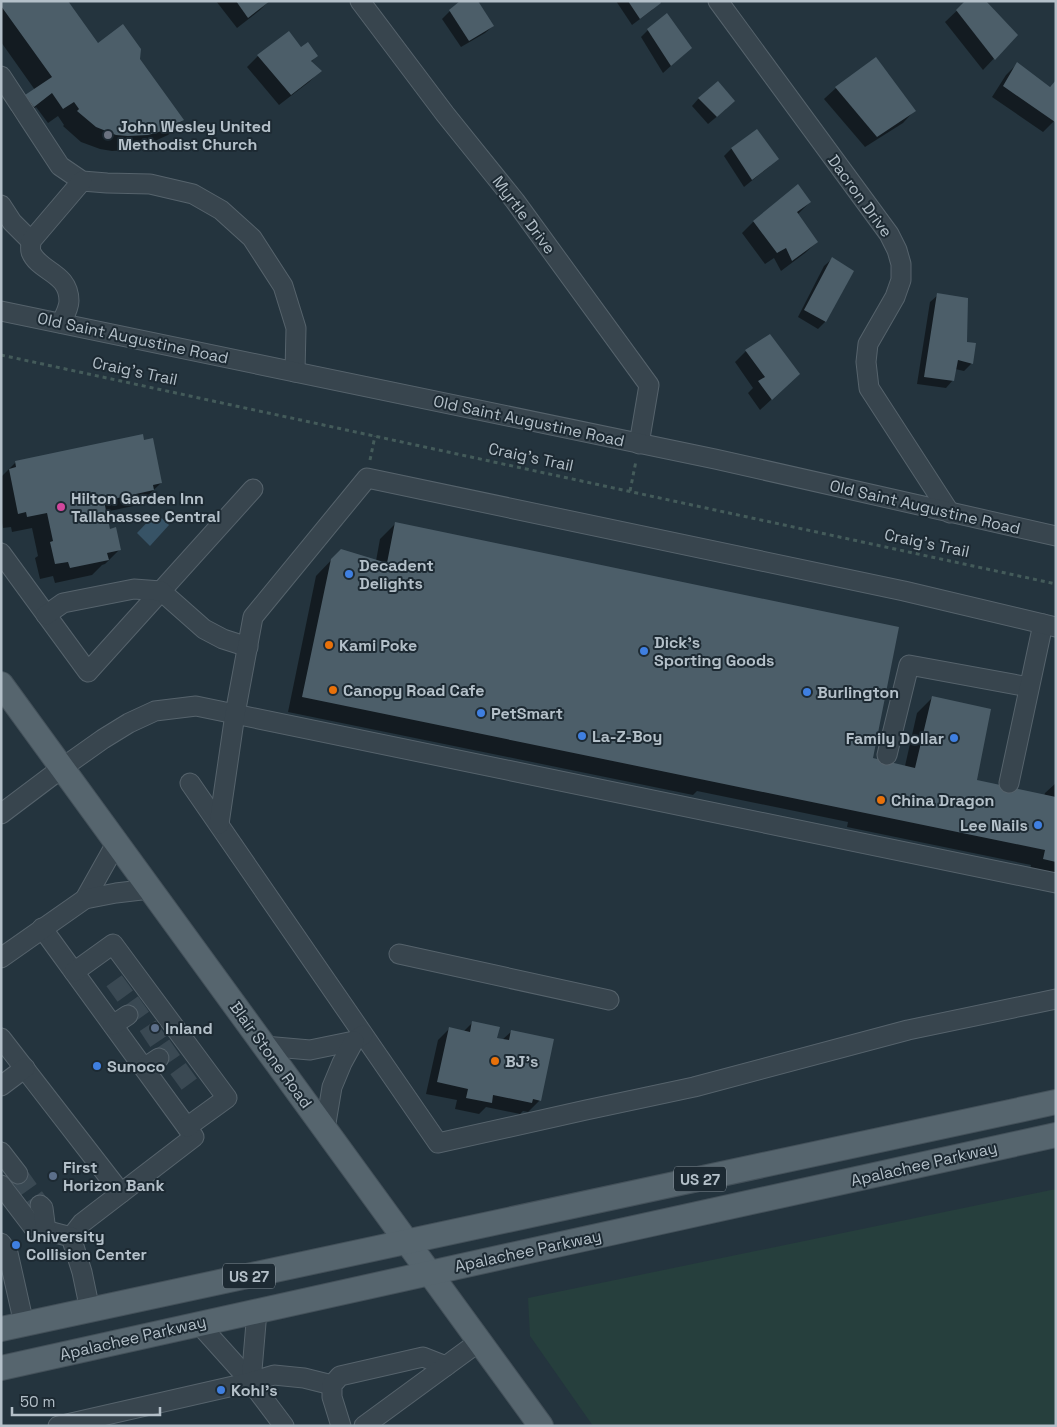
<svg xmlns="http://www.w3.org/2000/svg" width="1057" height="1427" font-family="'Space Grotesk',sans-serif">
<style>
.green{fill:#263f3d}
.water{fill:#375366}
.shadow{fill:#0007}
.building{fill:#4c5e69}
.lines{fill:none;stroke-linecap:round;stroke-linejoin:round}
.minor-tunnel{stroke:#3a4953;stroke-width:19;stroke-dasharray:19 9;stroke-linecap:butt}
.minor-casing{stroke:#56636c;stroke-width:21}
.major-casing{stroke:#44515a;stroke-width:26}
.path{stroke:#445b5a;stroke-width:3;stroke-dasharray:4 4;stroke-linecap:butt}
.minor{stroke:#38454e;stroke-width:19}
.major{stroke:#56656e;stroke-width:24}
.worship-dot{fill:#6b7280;stroke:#1d2a33;stroke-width:2}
.hotel-dot{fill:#d1479c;stroke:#1d2a33;stroke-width:2}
.shop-dot{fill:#3f7fe0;stroke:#1d2a33;stroke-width:2}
.food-dot{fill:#e8710a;stroke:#1d2a33;stroke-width:2}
.service-dot{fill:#5c6f8a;stroke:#1d2a33;stroke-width:2}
.labels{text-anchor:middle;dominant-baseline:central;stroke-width:4;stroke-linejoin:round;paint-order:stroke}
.shield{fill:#1d2a33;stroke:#87939c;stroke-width:1}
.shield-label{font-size:15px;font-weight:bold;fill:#b4c0c9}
.poi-label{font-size:16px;font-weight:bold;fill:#b4c0c9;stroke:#1d2a33;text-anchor:start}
.street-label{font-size:16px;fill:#b4c0c9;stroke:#1d2a33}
</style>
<rect width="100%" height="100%" fill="#24343e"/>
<!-- green -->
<polygon class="green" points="1056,1189 1056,1420 1053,1426 593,1426 530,1336 528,1298"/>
<!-- water -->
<polygon class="water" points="156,513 169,525 150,546 137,533"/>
<!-- shadow -->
<g class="shadow">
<polygon points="1,1 98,44 138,60 183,120 168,135 146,145 131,150 112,151 100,149 81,142 63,126 64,125 58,116 48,123 36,107 18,121 11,111 26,96 35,90 1,42"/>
<polygon points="216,1 269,1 260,10 237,28"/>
<polygon points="616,1 658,1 652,10 632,25"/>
<polygon points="967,1 1016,35 983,70 945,22"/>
<polygon points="450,11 493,26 485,33 461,47 442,19"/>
<polygon points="648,30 683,55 663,73 641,37"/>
<polygon points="300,49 316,56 311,62 320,71 309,82 279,105 247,67 258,56"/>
<polygon points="1017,64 1049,88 1056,81 1056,119 1043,132 992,97 1006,75"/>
<polygon points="836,88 914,111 903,123 865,147 824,99"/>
<polygon points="699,98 726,109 708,124 692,106"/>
<polygon points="757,130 770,166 744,187 724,156 731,149"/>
<polygon points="797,186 810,202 797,215 817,242 805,253 781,271 774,258 765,264 742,233 753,222"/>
<polygon points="832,259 853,271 825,322 818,329 798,317 824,266"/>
<polygon points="938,295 965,343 975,344 971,364 964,371 955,369 953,380 946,388 917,384 930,302"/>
<polygon points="746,351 787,385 760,410 748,393 753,388 735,362"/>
<polygon points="16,462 161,483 138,505 105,512 109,530 120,549 105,564 102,565 92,575 55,583 53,576 40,579 35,558 38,556 32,528 12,532 11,527 3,528 1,518 1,477"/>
<polygon points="395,524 870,762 905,766 917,713 932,698 976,781 1044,796 1045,793 1056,783 1056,881 1029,874 1031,865 847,827 848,822 697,791 693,795 288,712 316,576 341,550 376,561 380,539"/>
<polygon points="473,1022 496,1039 502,1040 512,1031 540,1100 528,1112 523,1111 520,1114 486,1107 479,1114 455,1109 457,1100 426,1094 438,1040 449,1029 463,1032"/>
</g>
<!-- building -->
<g class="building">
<polygon points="1,1 68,1 98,43 123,24 141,49 140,59 184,120 162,131 148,135 128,136 116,135 96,127 77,111 79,109 74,102 63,109 52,93 34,107 25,95 52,77 1,6"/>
<polygon points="236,1 270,1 248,18"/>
<polygon points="460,1 478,1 494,26 469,41 449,10"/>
<polygon points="628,1 660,1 661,3 640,19"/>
<polygon points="965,1 986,1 1018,35 995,60 956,10"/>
<polygon points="667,13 692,48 671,66 647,29"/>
<polygon points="289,31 301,47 308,42 318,56 311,61 322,71 291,95 257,55"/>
<polygon points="876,57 916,111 877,137 835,87"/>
<polygon points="1017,62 1050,87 1056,80 1055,122 1003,86"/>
<polygon points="718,81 735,101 717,117 698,98"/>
<polygon points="757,129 779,159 752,180 731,148"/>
<polygon points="798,184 811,202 797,212 818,242 792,261 786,248 777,253 753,221"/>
<polygon points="832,257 854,271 826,322 804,310"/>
<polygon points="937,293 968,298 967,342 976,343 973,364 958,360 954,381 924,377"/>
<polygon points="770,334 800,374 772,400 758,381 765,377 745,350"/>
<polygon points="143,434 144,440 153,438 162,483 153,485 154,490 104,501 110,529 116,527 121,550 107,553 109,560 70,568 68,562 55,564 50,542 53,541 47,513 27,517 26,512 18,514 9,469 16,467 15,461"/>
<polygon points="395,522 899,627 873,758 915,768 932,696 991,709 977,780 1056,797 1056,862 1043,859 1045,850 302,697 331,559 341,549 387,563"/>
<polygon points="472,1021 500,1027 497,1038 509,1040 511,1030 554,1039 541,1101 533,1099 532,1103 493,1095 492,1103 466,1098 468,1089 437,1082 449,1027 470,1032"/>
</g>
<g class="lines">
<!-- minor-tunnel -->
<g class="minor-tunnel">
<polyline points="112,994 130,981"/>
<polyline points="128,1015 145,1003"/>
<polyline points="145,1039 163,1027"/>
<polyline points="159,1058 178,1045"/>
<polyline points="176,1082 195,1068"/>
<polyline points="18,1174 40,1205"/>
</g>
<!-- minor casing -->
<g class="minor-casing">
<g id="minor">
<polyline points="360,1 445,114 515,201 649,385 639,444"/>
<polyline points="718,1 889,234 897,250 901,264 901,280 895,297 868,344 866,362 869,388 950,513"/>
<polyline points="1,76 60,166 82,181 107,183 150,184 193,194 221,210 252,238 283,286 296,328 295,372"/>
<polyline points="1,205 12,222 31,241"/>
<polyline points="1,311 715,459 1056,536"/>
<path d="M61,323C64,317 69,308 69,301C69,272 39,272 31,252C30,249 31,244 31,241L82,181"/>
<polyline points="1,553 88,672 253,489"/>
<polyline points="46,615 63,603 134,589 161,591 204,629 223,639 248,647"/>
<polyline points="887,755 909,665 1029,687"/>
<polyline points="190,783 438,1143 586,1110 694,1087 908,1030 1056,999"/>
<polyline points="1009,783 1043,624"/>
<polyline points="1,814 62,768 103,739 129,723 155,711 196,706 1056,883"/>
<polyline points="219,824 235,714 253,617 367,478 904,591 1056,627"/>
<polyline points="85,899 117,842"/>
<polyline points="42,928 194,1137 82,1223 71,1237"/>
<polyline points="399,954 609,1000"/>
<polyline points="1,958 85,899 116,893 150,889"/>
<polyline points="74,972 113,944 227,1098 187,1127"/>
<polyline points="113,1025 128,1015"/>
<polyline points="1,1038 121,1193"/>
<polyline points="264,1046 310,1050 354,1041 363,1035"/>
<polyline points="144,1068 159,1058"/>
<polyline points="1,1086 25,1068"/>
<polyline points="325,1129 332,1087 342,1063 354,1041"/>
<polyline points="1,1152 18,1174"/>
<polyline points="1,1185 33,1227 71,1237"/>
<polyline points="40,1205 43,1208 46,1231"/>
<polyline points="71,1237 82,1272 90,1310"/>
<polyline points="1,1243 8,1253 24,1324"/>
<polyline points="199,1324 251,1382 284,1426"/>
<polyline points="251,1382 257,1311"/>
<polyline points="58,1426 251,1382 274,1375 304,1378 332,1385"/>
<polyline points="341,1426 332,1397 332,1385 340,1376 423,1357 446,1366"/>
<polyline points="364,1426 480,1341"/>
</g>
</g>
<!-- major casing -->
<g class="major-casing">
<g id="major">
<polyline points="1,684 541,1426"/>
<polyline points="1,1329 1056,1102"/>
<path d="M1,1368C353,1289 704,1213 1056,1135"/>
</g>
</g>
<!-- path -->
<g class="path">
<polyline points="1,355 1056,584"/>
<polyline points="370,460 375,436"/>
<polyline points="630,491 636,461"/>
</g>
<!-- minor -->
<use href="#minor" class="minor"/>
<!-- major -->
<use href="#major" class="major"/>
</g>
<!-- markers -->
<circle class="worship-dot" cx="108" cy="135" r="5"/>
<circle class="hotel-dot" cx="61" cy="507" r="5"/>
<g class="shop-dot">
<circle cx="349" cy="574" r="5"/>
<circle cx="644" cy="651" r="5"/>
<circle cx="807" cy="692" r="5"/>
<circle cx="481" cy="713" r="5"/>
<circle cx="582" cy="736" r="5"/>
<circle cx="954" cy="738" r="5"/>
<circle cx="1038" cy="825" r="5"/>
<circle cx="97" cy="1066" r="5"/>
<circle cx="16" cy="1245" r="5"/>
<circle cx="221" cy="1390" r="5"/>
</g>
<g class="food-dot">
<circle cx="329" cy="645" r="5"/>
<circle cx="333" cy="690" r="5"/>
<circle cx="881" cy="800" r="5"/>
<circle cx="495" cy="1061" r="5"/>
</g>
<g class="service-dot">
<circle cx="155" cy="1028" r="5"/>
<circle cx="53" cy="1176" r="5"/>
</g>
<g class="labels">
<!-- shield labels -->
<g class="shield">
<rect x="674" y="1166.5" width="52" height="25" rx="4"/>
<rect x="223" y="1263.5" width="52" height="25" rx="4"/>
</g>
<g class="shield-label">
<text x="700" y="1179">US 27</text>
<text x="249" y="1276">US 27</text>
</g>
<!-- poi labels -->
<g class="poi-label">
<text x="118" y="126">John Wesley United<tspan x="118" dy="18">Methodist Church</tspan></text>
<text x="71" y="498">Hilton Garden Inn<tspan x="71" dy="18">Tallahassee Central</tspan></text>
<text x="359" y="565">Decadent<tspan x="359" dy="18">Delights</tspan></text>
<text x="654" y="642">Dick's<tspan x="654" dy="18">Sporting Goods</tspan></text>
<text x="339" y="645">Kami Poke</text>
<text x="343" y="690">Canopy Road Cafe</text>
<text x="817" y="692">Burlington</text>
<text x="491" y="713">PetSmart</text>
<text x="592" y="736">La-Z-Boy</text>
<text x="944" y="738" text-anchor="end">Family Dollar</text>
<text x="891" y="800">China Dragon</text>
<text x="1028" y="825" text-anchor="end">Lee Nails</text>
<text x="165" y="1028">Inland</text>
<text x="505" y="1061">BJ's</text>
<text x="107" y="1066">Sunoco</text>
<text x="63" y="1167">First<tspan x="63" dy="18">Horizon Bank</tspan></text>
<text x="26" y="1236">University<tspan x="26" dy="18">Collision Center</tspan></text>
<text x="231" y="1390">Kohl's</text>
</g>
<!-- street labels -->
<g class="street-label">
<text transform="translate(860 196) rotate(54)">Dacron Drive</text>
<text transform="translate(524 215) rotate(53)">Myrtle Drive</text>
<text transform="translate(133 338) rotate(12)">Old Saint Augustine Road</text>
<text transform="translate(135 371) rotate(12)">Craig's Trail</text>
<text transform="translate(529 421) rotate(12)">Old Saint Augustine Road</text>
<text transform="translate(531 457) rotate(12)">Craig's Trail</text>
<text transform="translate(925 507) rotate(13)">Old Saint Augustine Road</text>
<text transform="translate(927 543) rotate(12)">Craig's Trail</text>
<text transform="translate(271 1055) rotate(54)">Blair Stone Road</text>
<text transform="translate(924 1164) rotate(-13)">Apalachee Parkway</text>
<text transform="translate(528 1251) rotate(-12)">Apalachee Parkway</text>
<text transform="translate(133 1338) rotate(-13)">Apalachee Parkway</text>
</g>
</g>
<!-- border -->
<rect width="1057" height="1427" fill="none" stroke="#b4c0c9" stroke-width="5"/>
<!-- scale -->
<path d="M12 1407v8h148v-8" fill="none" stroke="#b4c0c9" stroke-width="2.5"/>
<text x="20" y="1407" font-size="15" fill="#b4c0c9" stroke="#1d2a33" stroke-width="4" paint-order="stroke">50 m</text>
</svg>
